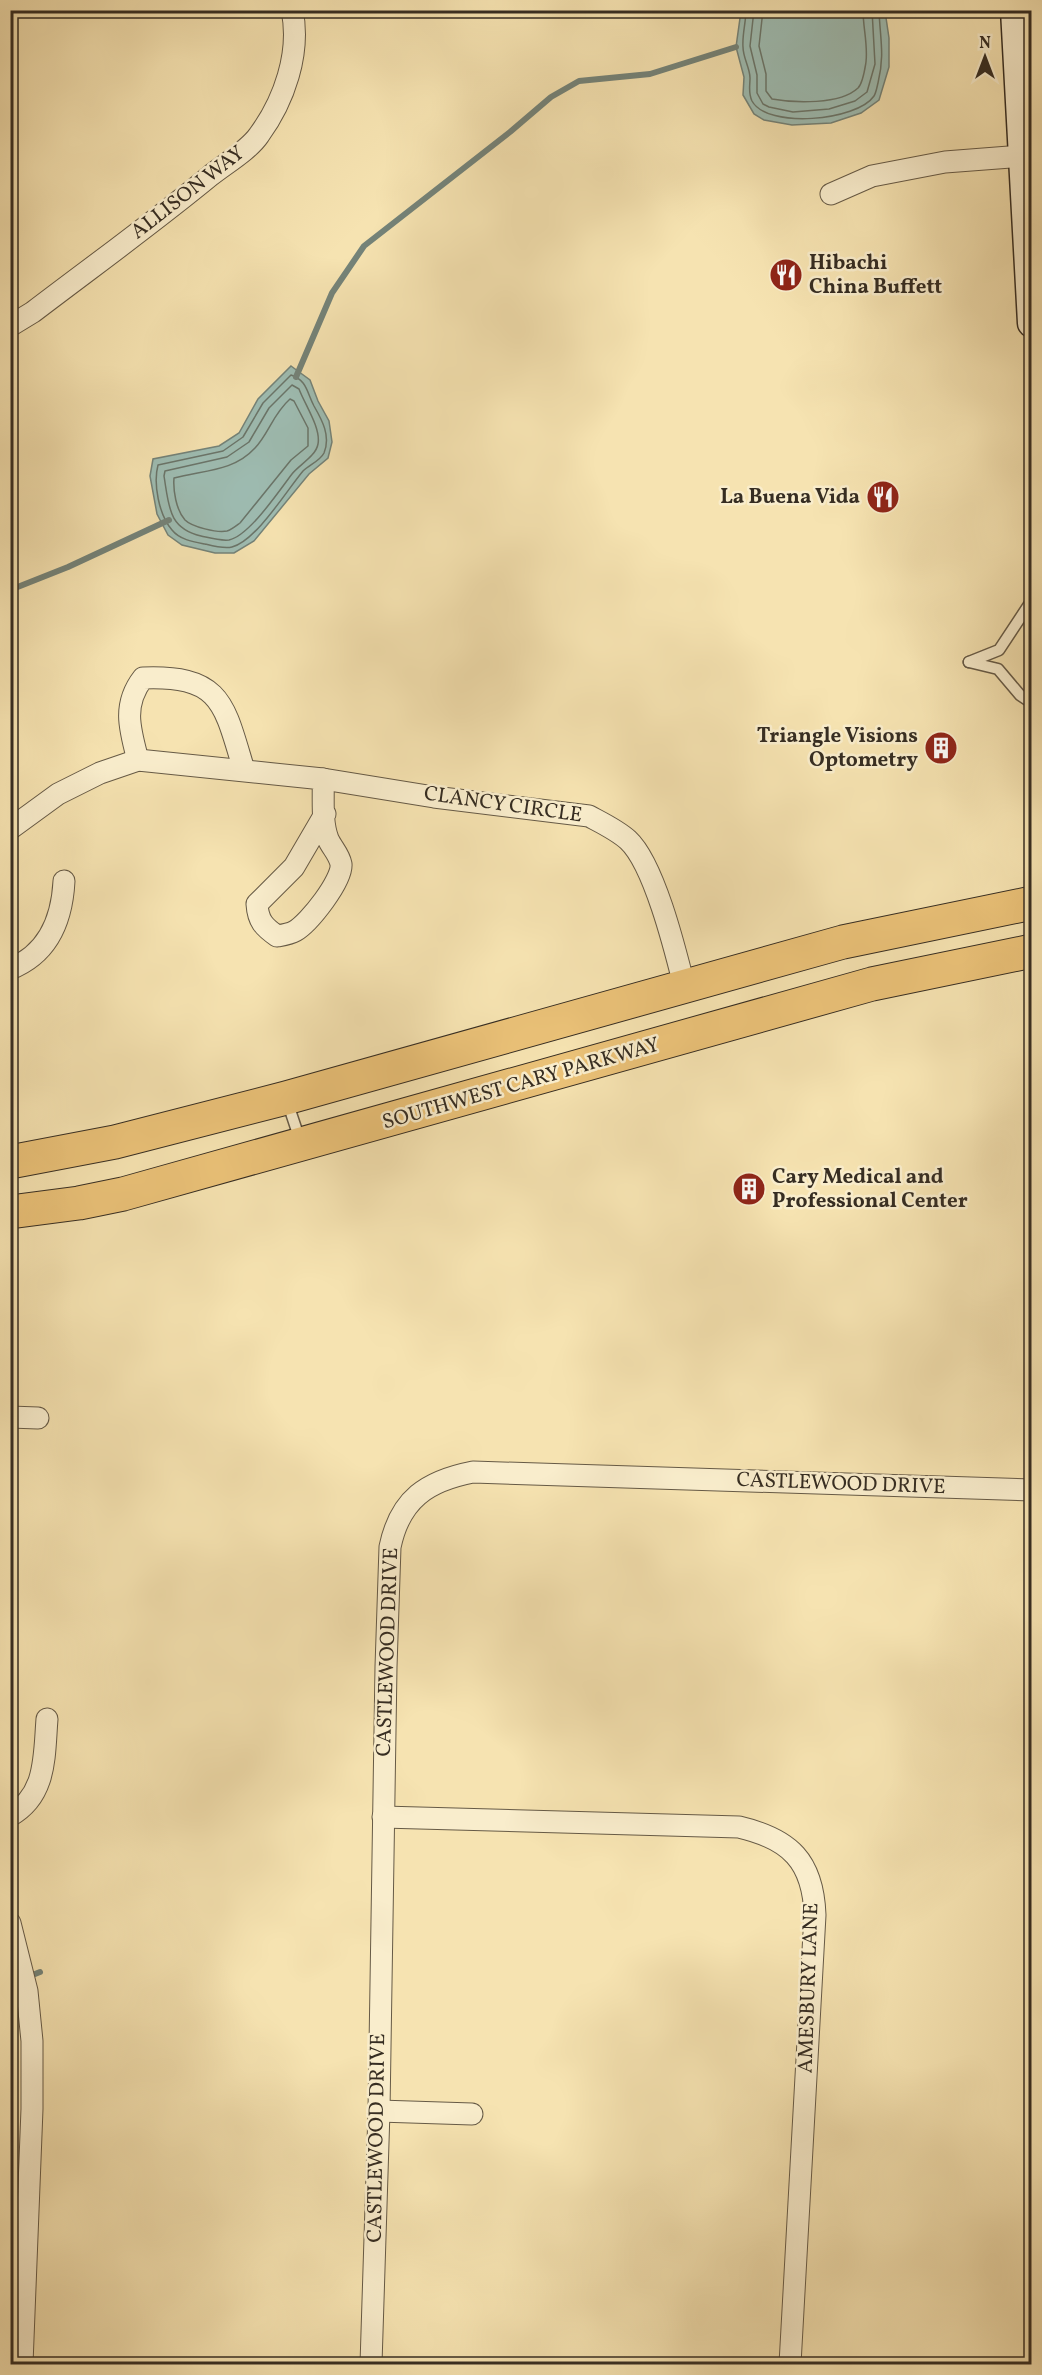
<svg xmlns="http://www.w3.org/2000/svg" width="1042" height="2375" font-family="Vollkorn,serif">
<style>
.water{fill:#9ebdb3;stroke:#748379;stroke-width:1.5}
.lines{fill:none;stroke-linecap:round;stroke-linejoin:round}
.shore{stroke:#6a756a;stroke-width:1.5}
.stream{stroke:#748379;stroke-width:6}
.service-casing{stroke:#665a46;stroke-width:13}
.minor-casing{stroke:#665a46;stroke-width:23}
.secondary-casing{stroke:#362d22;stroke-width:31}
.primary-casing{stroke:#362d22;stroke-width:35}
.service{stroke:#f9edcc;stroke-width:10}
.minor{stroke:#f9edcc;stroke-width:21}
.secondary{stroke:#f9edcc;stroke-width:28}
.primary{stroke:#ebc278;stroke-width:33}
.labels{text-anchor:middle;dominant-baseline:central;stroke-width:5;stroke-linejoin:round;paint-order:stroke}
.street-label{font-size:21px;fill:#362d22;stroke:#f9edcc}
.poi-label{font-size:21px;font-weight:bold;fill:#362d22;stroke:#f9edcc;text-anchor:start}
</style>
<rect width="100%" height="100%" fill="#f6e3b1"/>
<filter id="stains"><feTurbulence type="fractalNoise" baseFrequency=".00333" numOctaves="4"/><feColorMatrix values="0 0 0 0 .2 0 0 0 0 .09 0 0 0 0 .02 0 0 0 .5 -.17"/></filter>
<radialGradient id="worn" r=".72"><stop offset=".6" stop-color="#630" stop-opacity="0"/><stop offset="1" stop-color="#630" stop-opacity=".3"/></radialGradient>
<!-- water -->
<g class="water">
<polygon points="741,11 885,11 889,38 889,67 879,100 861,113 831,123 792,125 764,120 754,114 743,95 744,77 736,47"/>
<polygon points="291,366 310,380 318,401 329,421 332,442 328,458 309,474 254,541 234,553 215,553 182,545 168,535 157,514 150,476 153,459 219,446 239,433 258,399"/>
</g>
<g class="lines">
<!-- shore -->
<g class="shore">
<path d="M746,10C746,22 742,35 743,47C743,58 750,68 750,78C750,86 748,93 752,101C767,129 857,121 874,96C876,93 877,87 878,83C885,54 880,39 879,10"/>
<polyline points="754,10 750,46 757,75 757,93 763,104 769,107 793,112 829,109 855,101 867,92 875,64 872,10"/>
<path d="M763,10L759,46L766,74V91L772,99C794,103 840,105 858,88C863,83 865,68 866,62C868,44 863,28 863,10"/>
<path d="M291,375C307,380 307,393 314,406C322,420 331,436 324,453C320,461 309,465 303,471C287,490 256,541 232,547C224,549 213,546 205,544C194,542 180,540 172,530C159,515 153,484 158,465L223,451L243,437L263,403Z"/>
<path d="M292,385L299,389C305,405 321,428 318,444C316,456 299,465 292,474C279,491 249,536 229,540C220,541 210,538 201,536C168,528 169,506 164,476L165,471L227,457L249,442L269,408Z"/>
<path d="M290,399L294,401L308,428V446L291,460L240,523C236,526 231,530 227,531C217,533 192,527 185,520C176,510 173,490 174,478C203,470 233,472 255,448C269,433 273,414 290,399Z"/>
</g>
<!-- stream -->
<g class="stream">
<polyline points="296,377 332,293 364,246 510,132 551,97 579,81 650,74 736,47"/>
<polyline points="10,590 68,567 169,520"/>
<polyline points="35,1974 40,1972"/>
<polyline points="10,1986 14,1985"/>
</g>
<!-- service casing -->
<g class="service-casing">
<g id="service">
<polyline points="969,662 999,650 1032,600"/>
<polyline points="969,662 998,669 1020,695 1032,703"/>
<polyline points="287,1101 300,1140"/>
</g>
</g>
<!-- minor casing -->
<g class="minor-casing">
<g id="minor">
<polyline points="831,194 872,176 945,162 1023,156"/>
<path d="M10,326L33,312C92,267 153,223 210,176C225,164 249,150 259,135C284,101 301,53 292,10"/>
<path d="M138,760C130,730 122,705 143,678C222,675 224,704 244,770"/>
<path d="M323,779L434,797L589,816C602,823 617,830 628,840C654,864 675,949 684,985"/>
<path d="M10,829L58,794L100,773L138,760L323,779C324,797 321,821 328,839C332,848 339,854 341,864C343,880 309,923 295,931C290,934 283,935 277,936C264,927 258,921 257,904L294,867L325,814"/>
<path d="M10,969C48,954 62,920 64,881"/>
<polyline points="10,1417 38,1418"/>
<path d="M10,1816C47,1795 44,1756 47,1719"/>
<path d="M383,1817L739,1827C790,1839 813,1861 815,1915L790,2364"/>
<polyline points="10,1923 27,1991 32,2041 32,2109 22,2364"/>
<polyline points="379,2111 472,2114"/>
<path d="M371,2364L379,2111L386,1667L390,1547C400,1499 427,1481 473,1472L1032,1490"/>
</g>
</g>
<!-- secondary casing -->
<g class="secondary-casing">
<polyline id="secondary" points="1015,10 1032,323"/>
</g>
<!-- primary casing -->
<g class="primary-casing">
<g id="primary">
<polyline points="10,1162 115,1142 286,1098 843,942 1032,903"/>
<polyline points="10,1212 79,1203 123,1194 872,984 1032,951"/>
</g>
</g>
<!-- service -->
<use href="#service" class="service"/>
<!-- minor -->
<use href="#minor" class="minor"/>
<!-- secondary -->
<use href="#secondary" class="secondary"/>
<!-- primary -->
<use href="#primary" class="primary"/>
</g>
<!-- icons -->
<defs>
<g id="restaurant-disc" transform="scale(1.725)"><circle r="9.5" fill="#8f2418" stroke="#f9edcc"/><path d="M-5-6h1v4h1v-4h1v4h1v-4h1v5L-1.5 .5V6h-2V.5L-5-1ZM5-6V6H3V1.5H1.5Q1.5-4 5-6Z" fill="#fff"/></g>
<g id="building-disc" transform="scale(1.725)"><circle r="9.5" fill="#8f2418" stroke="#f9edcc"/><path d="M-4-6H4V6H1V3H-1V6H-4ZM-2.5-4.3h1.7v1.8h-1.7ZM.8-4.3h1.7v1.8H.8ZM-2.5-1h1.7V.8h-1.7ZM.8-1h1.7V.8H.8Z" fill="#fff"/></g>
</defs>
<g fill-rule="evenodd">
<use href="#restaurant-disc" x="786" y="275"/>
<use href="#restaurant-disc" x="883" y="497"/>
<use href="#building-disc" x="941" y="748"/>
<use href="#building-disc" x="749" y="1189"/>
</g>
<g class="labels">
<!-- street labels -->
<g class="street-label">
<text transform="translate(188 193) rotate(-38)">ALLISON WAY</text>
<text transform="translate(503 805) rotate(8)">CLANCY CIRCLE</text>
<text transform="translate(521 1084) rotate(-16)">SOUTHWEST CARY PARKWAY</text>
<text transform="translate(841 1484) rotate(2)">CASTLEWOOD DRIVE</text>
<text transform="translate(388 1652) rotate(-88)">CASTLEWOOD DRIVE</text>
<text transform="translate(809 1988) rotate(-88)">AMESBURY LANE</text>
<text transform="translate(377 2138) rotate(-89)">CASTLEWOOD DRIVE</text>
</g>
<!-- poi labels -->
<g class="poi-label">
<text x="809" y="263">Hibachi<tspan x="809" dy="24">China Buffett</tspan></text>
<text x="860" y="497" text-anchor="end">La Buena Vida</text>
<text x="918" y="736" text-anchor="end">Triangle Visions<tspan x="918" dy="24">Optometry</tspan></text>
<text x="772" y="1177">Cary Medical and<tspan x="772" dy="24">Professional Center</tspan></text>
</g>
</g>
<!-- margin -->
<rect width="1042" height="2375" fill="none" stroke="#f6e3b1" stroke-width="36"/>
<rect x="12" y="12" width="1018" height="2351" fill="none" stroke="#362d22" stroke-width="3"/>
<rect x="18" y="18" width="1006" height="2339" fill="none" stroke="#362d22" stroke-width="1.5"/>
<!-- north arrow -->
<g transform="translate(985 57)" stroke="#f9edcc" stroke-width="4.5" paint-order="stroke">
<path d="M0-4.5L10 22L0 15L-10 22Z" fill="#362d22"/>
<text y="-9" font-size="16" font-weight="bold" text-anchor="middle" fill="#362d22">N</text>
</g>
<rect width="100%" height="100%" filter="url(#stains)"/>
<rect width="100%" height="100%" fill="url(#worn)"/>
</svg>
